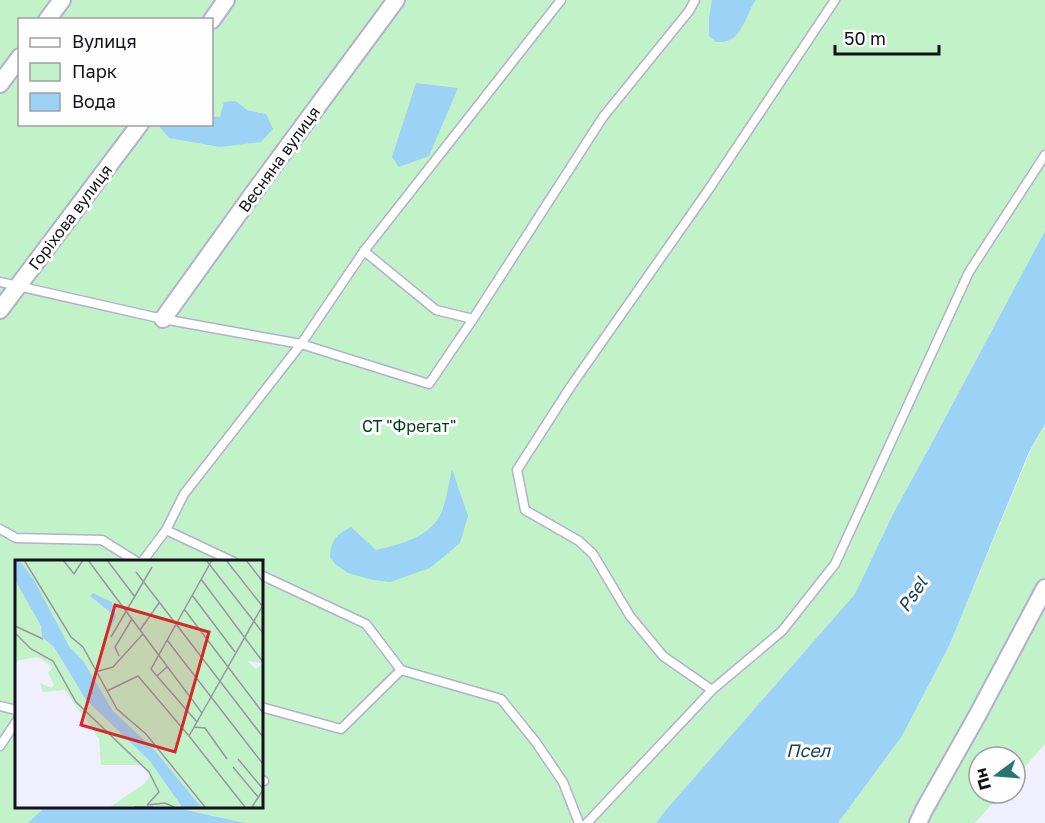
<svg xmlns="http://www.w3.org/2000/svg" width="1045" height="823" font-family="'Golos Text',sans-serif">
<style>
.green{fill:#c2f2c8;fill-rule:evenodd}
.water{fill:#9bd2f5}
.lines{fill:none;stroke-linecap:round;stroke-linejoin:round}
.service-casing{stroke:#b3afd1;stroke-width:11}
.minor-casing{stroke:#b3afd1;stroke-width:20}
.service{stroke:#fff;stroke-width:8}
.minor{stroke:#fff;stroke-width:16}
.labels{text-anchor:middle;dominant-baseline:central;stroke-width:6;stroke-linejoin:round;paint-order:stroke}
.street-label{font-size:16px;fill:#13111d;stroke:#fefefe}
.park-label{font-size:16px;fill:#003e13;stroke:#fefefe}
.water-label{font-size:18px;font-style:italic;fill:#184259;stroke:#fefefe}
.inset-road{fill:none;stroke:#9896a3;stroke-width:1.5}
.view{fill:#d62828;fill-opacity:0.15;stroke:#d62828;stroke-width:3}
.inset-edge{fill:none;stroke:#13111d;stroke-width:3}
</style>
<rect width="100%" height="100%" fill="#f0effd"/>
<!-- green -->
<g class="green">
<path d="M0,0H1045V231L928,450L893,514L855,594L665,811L656,823H245L173,807L261,806V562H16V806L45,807L28,823H0ZM20,20H212V116L220,117L236,101L247,110L266,114L169,138L158,124H20Z"/>
<polygon points="1045,424 1045,744 1015,778 1015,757 979,757 979,793 1002,793 975,823 838,823 902,736 949,646 1030,452"/>
</g>
<!-- water -->
<g class="water">
<path d="M712,0H756C743,18 743,44 716,42L709,36V18Z"/>
<polygon points="416,83 458,88 429,156 399,167 392,157"/>
<polygon points="236,101 247,110 266,114 273,129 261,142 220,147 169,138 158,125 212,124 212,116 220,117 224,102"/>
<polygon points="1045,231 1045,424 1029,452 949,646 902,736 838,823 656,823 665,811 855,594 893,514 928,450"/>
<path d="M452,469L468,516L460,543L430,568L390,582L373,580L348,573L335,564L330,557C331,540 336,535 351,527L376,550C401,544 432,537 442,511C447,497 449,483 452,469Z"/>
<polygon points="45,807 173,807 245,823 28,823"/>
</g>
<g class="lines">
<!-- service casing -->
<g class="service-casing">
<g id="service">
<polyline points="364,251 436,310 473,319 603,117 689,11 695,0"/>
<polyline points="0,282 163,319 301,344 429,384 473,319"/>
<polyline points="0,529 16,538 102,540 137,562"/>
<polyline points="166,530 184,494 301,344 364,251 561,0"/>
<polyline points="142,562 166,530 234,562"/>
<polyline points="261,575 366,624 401,670 501,699 535,741 563,782 579,823"/>
<polyline points="712,690 663,656 630,616 593,554 579,541 525,510 517,470 571,386 709,189 835,0"/>
<polyline points="0,706 16,710"/>
<polyline points="261,707 341,729 401,670"/>
<polyline points="0,746 16,722"/>
<polyline points="261,780 264,781"/>
<polyline points="587,823 712,690 782,631 835,564 969,272 1045,155"/>
</g>
</g>
<!-- minor casing -->
<g class="minor-casing">
<g id="minor">
<polyline points="47,20 62,0"/>
<polyline points="212,20 226,0"/>
<polyline points="0,84 20,57"/>
<polyline points="0,310 140,124"/>
<polyline points="163,319 252,195 396,0"/>
<polyline points="918,823 924,810 977,716 1045,588"/>
</g>
</g>
<!-- service -->
<use href="#service" class="service"/>
<!-- minor -->
<use href="#minor" class="minor"/>
</g>
<g class="labels">
<!-- street labels -->
<g class="street-label">
<text transform="translate(279 159) rotate(-54)">Весняна вулиця</text>
<text transform="translate(70 217) rotate(-53)">Горіхова вулиця</text>
</g>
<!-- park labels -->
<g class="park-label">
<text x="409" y="426">СТ "Фрегат"</text>
</g>
<!-- water labels -->
<g class="water-label">
<text transform="translate(912 594) rotate(-56)">Psel</text>
<text x="808" y="750">Псел</text>
</g>
</g>
<!-- overview -->
<g transform="translate(15 560)">
<rect width="248" height="248" fill="#f0effd"/>
<path d="M4,0H247V103L232,101L241,109L247,104V247H186L138,188L98,151L69,102L54,86ZM80,34L97,42L101,52L91,73L96,53L75,36ZM0,20L26,66L27,77L39,87L71,140L134,200L167,247H95L129,224L135,216L127,205H86L84,179L50,130L28,132L25,123L36,128L39,125L33,113L38,107L23,97L0,101Z" fill="#c2f2c8" fill-rule="evenodd"/>
<path d="M0,0H4L19,20L54,86L69,102L98,151L138,188L186,247H167L134,200L71,140L39,87L27,77L26,66L0,20ZM78,33L97,42L101,57L92,74L96,53L75,36Z" fill="#9bd2f5"/>
<path class="inset-road" d="M9,0L56,77L68,87L102,149L131,174L190,247M48,0L59,14L68,0M73,0L128,74L98,107L80,112M92,0L120,37M191,0L248,73M211,0L248,47M231,0L248,22M121,12L248,177M186,19L248,102M177,35L220,92M169,49L248,153M0,66L28,79M125,70L144,43M0,73L16,89L38,101L61,142L134,212L144,232L132,245M96,77L137,7M152,80L248,204M104,96L100,87L117,59M153,106L142,116L182,162M142,116L136,109L197,0M92,131L123,116L174,176L187,153L128,74M187,153L248,45M179,167L190,168L212,199M174,176L230,247M223,199L248,229M218,207L243,237M132,245L150,243L159,247M119,247H138M237,247L248,230"/>
<path class="view" d="M100,45L194,72L160,192L66,165Z"/>
<rect width="248" height="248" class="inset-edge"/>
</g>
<!-- legend -->
<rect x="18" y="18" width="195" height="108" fill="#fefefe" stroke="#a09fa4" stroke-width="1.5"/>
<rect x="30" y="38" width="30" height="9" fill="#ffffff" stroke="#a09fa4" stroke-width="1.5"/>
<text x="72" y="48" font-size="18" fill="#13111d">Вулиця</text>
<rect x="30" y="63" width="30" height="18" fill="#c2f2c8" stroke="#a09fa4" stroke-width="1.5"/>
<text x="72" y="78" font-size="18" fill="#13111d">Парк</text>
<rect x="30" y="93" width="30" height="18" fill="#9bd2f5" stroke="#a09fa4" stroke-width="1.5"/>
<text x="72" y="108" font-size="18" fill="#13111d">Вода</text>
<!-- north arrow -->
<g transform="translate(997 775) rotate(254)"><circle r="28" fill="#fefefe" stroke="#a09fa4" stroke-width="1.5"/>
<path d="M0-4.5L10 22L0 15L-10 22Z" fill="#2a7476"/>
<text y="-9" font-size="16" font-weight="bold" text-anchor="middle" fill="#13111d">Пн</text>
</g>
<!-- scale -->
<path d="M835 45v9h104v-9" fill="none" stroke="#13111d" stroke-width="3"/>
<text x="844" y="45" font-size="18" fill="#13111d" stroke="#fefefe" stroke-width="4.5" paint-order="stroke">50 m</text>
</svg>
